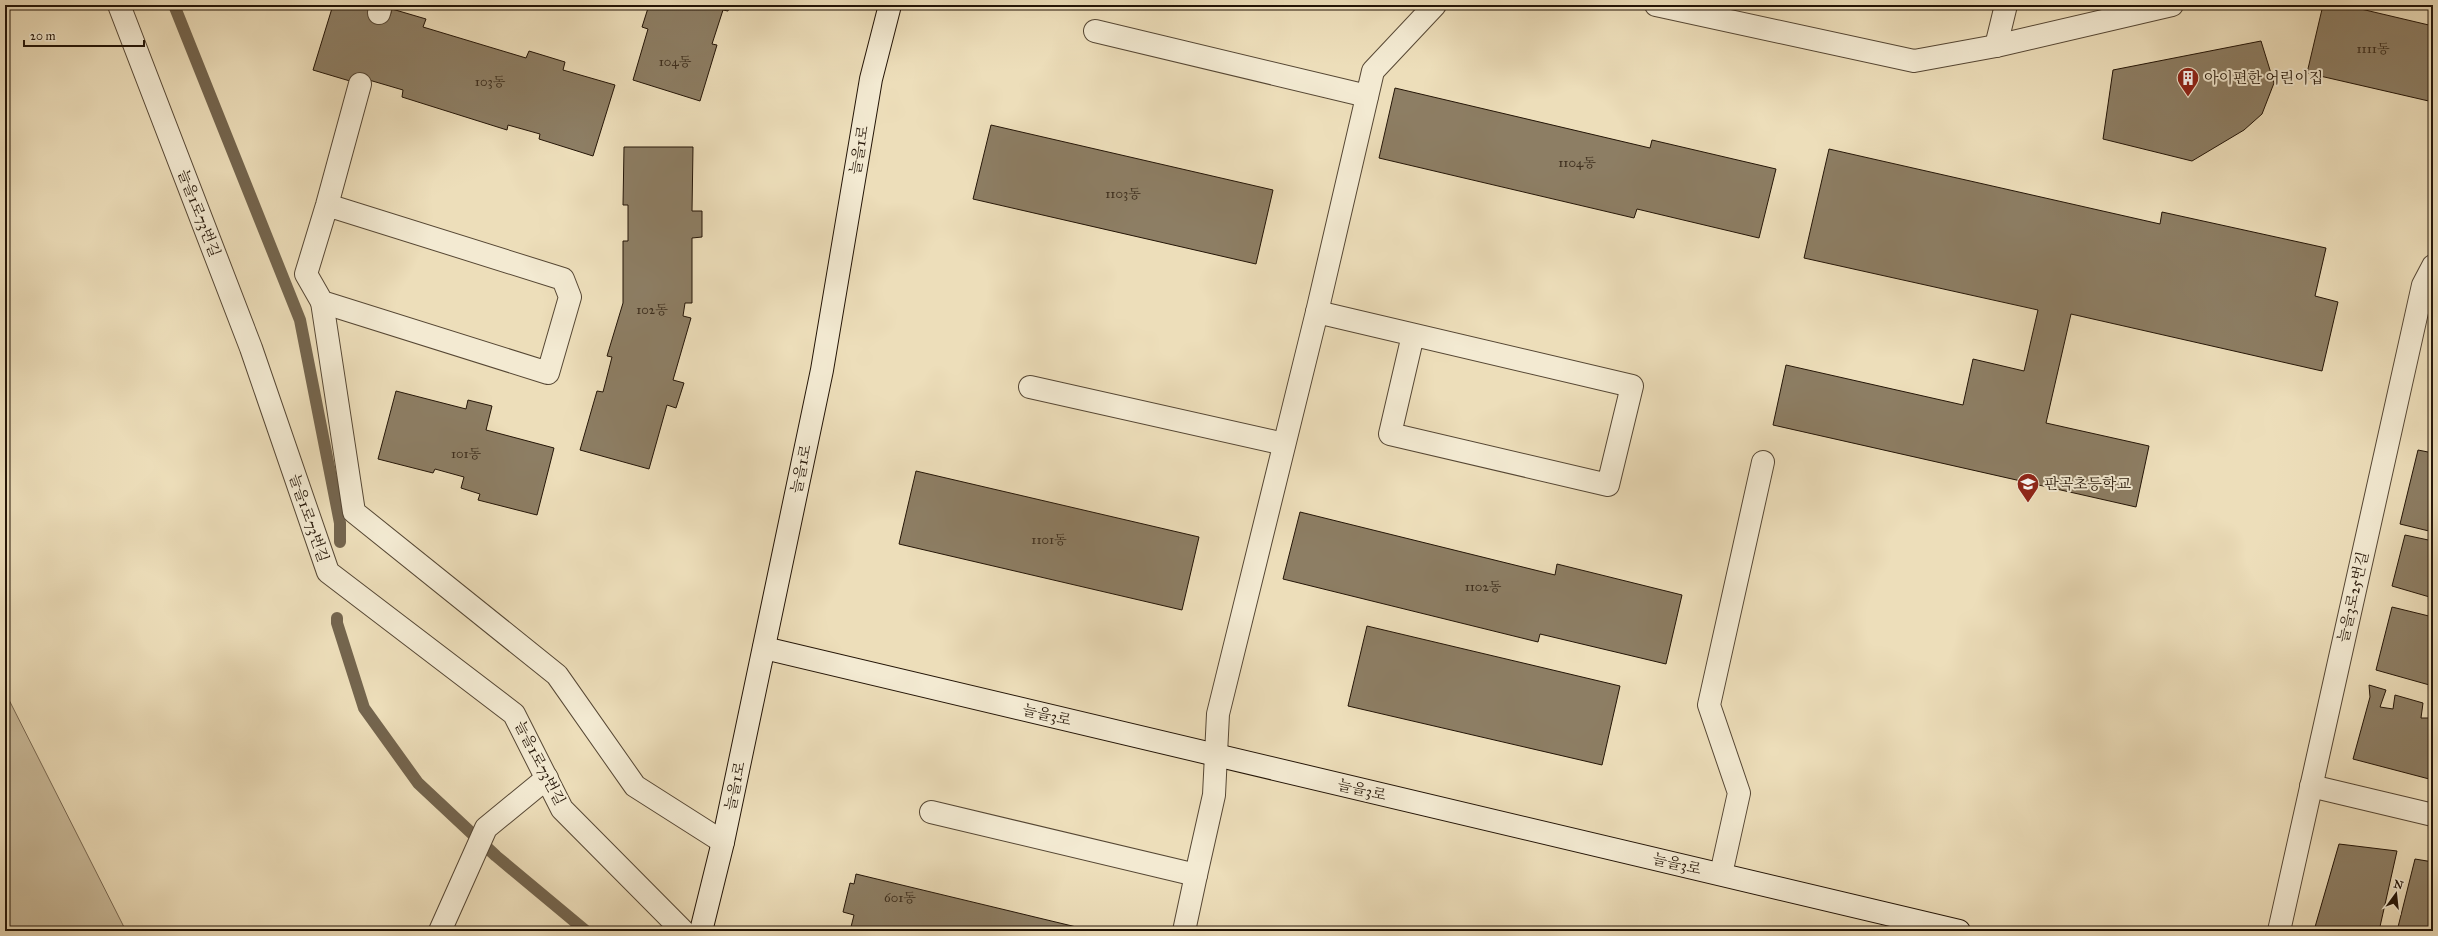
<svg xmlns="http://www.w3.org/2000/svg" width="2438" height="936" font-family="'IM FELL Great Primer','Noto Serif KR',serif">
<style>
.green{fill:#cbbc9c;stroke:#786852}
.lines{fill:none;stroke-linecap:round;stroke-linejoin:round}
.stream{stroke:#74654e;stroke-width:12}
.building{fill:#8d7e64;stroke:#241507}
.lane-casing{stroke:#564734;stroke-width:24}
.street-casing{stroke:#564734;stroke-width:24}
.secondary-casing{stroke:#241507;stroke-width:24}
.lane{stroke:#f3ead2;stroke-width:22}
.street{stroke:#f3ead2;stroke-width:22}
.secondary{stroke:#f3ead2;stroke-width:22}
.labels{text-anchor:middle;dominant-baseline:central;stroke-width:4;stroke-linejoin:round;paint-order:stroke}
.number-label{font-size:13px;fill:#3e2f1e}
.poi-label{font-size:15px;fill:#241507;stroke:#f3ead2;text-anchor:start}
.street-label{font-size:15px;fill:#241507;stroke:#f3ead2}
</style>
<rect width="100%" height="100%" fill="#eddeba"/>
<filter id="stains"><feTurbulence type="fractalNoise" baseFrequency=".005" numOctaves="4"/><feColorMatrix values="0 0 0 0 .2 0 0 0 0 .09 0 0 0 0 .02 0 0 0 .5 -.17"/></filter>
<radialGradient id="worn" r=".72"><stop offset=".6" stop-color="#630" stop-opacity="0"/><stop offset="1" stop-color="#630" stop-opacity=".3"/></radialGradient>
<!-- green -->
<polygon class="green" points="5,692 126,931 5,931"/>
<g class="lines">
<!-- stream -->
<g class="stream">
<polyline points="174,5 300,320 340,523 340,542"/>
<polyline points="337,618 337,623 364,708 418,783 496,856 586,931"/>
</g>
</g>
<!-- building -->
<g class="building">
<polygon points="333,5 354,5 390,16 392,9 426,19 423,27 526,58 529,51 565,62 563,70 615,85 593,156 539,139 540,134 508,125 507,130 402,97 403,90 369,80 360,84 313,70"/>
<polygon points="649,5 730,5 728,11 723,10 712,44 717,45 700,101 633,80 648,29 642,27"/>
<polygon points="2323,5 2344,5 2433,26 2433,102 2307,73"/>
<polygon points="2261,41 2274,83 2262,114 2244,130 2192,161 2103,139 2113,70"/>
<polygon points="1395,88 1650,148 1652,140 1776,169 1759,238 1637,209 1634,218 1379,158"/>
<polygon points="991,125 1273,190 1256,264 973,199"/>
<polygon points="624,147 693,147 692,211 702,211 702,237 692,238 692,303 685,303 683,316 691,318 673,380 684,383 676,408 667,405 649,469 580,450 597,391 603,392 612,357 607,356 623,303 623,241 628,241 628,205 623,205"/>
<polygon points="1829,149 2160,224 2162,212 2326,248 2315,296 2338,302 2322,371 2071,314 2046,423 2149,446 2136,507 1773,425 1786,365 1963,405 1973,359 2024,371 2038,310 1804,258"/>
<polygon points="396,391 466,409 468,400 492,406 486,430 554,448 537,515 478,500 480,494 461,488 464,477 435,469 433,473 378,459"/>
<polygon points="2418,450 2433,453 2433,532 2400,524"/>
<polygon points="916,471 1199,537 1182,610 899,544"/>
<polygon points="1300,512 1555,575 1557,564 1682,595 1666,664 1540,634 1538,642 1283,579"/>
<polygon points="2405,535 2433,541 2433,598 2392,586"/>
<polygon points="2392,607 2433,617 2433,686 2376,670"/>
<polygon points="1367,626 1620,686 1602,765 1348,706"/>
<polygon points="2369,685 2386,690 2380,707 2393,709 2395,695 2423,703 2421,718 2433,718 2433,780 2353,759 2370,697"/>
<polygon points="2339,844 2397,851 2379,931 2338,931 2315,927"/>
<polygon points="2415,859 2433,862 2433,931 2397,931"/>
<polygon points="856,874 1093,931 850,931 854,915 843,912 850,883 854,884"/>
</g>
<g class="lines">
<!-- lane casing -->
<g class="lane-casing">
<g id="lane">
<polyline points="1656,5 1914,61 1996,46 2172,5"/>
<polyline points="379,13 381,5"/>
<polyline points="1095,31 1367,96"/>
<polyline points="1996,46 2006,5"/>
<polyline points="327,205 563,279 570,297 548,373 322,302 306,274 327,205 360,84"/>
<polyline points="322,302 354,512 557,675 635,786 723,842"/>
<polyline points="1317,312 1632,386 1608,485 1390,434 1413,335"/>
<polyline points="1030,387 1284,444"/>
<polyline points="931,812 1196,875 1214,795 1218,714 1317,312 1373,71 1435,5"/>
<polyline points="1721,874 1739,793 1709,705 1763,462"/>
<polyline points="1184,931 1196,875"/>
</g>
</g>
<!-- street casing -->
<g class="street-casing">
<g id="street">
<polyline points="119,5 251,348 328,572 514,714 562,809 683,931"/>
<polyline points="2311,786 2433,815"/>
<polyline points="440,931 486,828 547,778"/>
<polyline points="2279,931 2423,285 2433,266"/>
</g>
</g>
<!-- secondary casing -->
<g class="secondary-casing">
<g id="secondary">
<polyline points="764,648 1959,931"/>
<polyline points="701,931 723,842 822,370 871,79 890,5"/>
</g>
</g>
<!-- lane -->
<use href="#lane" class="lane"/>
<!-- street -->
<use href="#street" class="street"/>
<!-- secondary -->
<use href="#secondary" class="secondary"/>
</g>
<!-- icons -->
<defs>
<g id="building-pin" transform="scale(1.15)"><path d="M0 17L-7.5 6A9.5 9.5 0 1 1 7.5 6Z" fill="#8f2418" stroke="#f3ead2"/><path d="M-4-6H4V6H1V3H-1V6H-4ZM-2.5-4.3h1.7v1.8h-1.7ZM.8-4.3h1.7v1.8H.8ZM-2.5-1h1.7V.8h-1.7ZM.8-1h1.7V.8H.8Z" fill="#fff"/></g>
<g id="school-pin" transform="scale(1.15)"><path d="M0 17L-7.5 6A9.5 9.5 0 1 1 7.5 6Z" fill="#8f2418" stroke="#f3ead2"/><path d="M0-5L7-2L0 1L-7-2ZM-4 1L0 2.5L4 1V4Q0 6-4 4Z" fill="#fff"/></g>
</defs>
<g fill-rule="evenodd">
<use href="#building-pin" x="2188" y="78"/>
<use href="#school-pin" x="2028" y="484"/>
</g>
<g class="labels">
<!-- number labels -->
<g class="number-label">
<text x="2373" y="49">1111동</text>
<text x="675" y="62">104동</text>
<text x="490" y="82">103동</text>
<text x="1577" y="163">1104동</text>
<text x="1123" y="194">1103동</text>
<text x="652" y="310">102동</text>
<text x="466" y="454">101동</text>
<text x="1049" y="540">1101동</text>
<text x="1483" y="587">1102동</text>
<text x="900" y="898">601동</text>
</g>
<!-- poi labels -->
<g class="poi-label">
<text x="2204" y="78">아이편한 어린이집</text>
<text x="2044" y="484">판곡초등학교</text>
</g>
<!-- street labels -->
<g class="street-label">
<text transform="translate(859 150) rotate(-80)">늘을1로</text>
<text transform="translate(199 213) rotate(69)">늘을1로73번길</text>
<text transform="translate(801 469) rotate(-78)">늘을1로</text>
<text transform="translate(309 518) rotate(71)">늘을1로73번길</text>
<text transform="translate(2353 597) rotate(-77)">늘을3로25번길</text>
<text transform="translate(1047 715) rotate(13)">늘을3로</text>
<text transform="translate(540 763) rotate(63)">늘을1로73번길</text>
<text transform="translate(735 786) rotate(-78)">늘을1로</text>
<text transform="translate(1362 790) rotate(13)">늘을3로</text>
<text transform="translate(1677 864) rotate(13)">늘을3로</text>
</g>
</g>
<!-- margin -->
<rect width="2438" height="936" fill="none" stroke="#eddeba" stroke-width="20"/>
<rect x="6" y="6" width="2426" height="924" fill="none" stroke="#241507" stroke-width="2"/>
<rect x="10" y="10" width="2418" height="916" fill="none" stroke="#241507"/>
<!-- north arrow -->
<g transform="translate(2396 894) rotate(15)" stroke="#f3ead2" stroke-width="3" paint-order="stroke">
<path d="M0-3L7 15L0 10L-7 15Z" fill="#241507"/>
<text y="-6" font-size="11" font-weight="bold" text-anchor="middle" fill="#241507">N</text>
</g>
<!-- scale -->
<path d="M24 40v6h120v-6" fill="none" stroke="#241507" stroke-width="2"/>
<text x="30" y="40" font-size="12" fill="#241507" stroke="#f3ead2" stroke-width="3" paint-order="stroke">20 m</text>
<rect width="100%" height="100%" filter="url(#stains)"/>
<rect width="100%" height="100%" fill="url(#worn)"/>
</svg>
